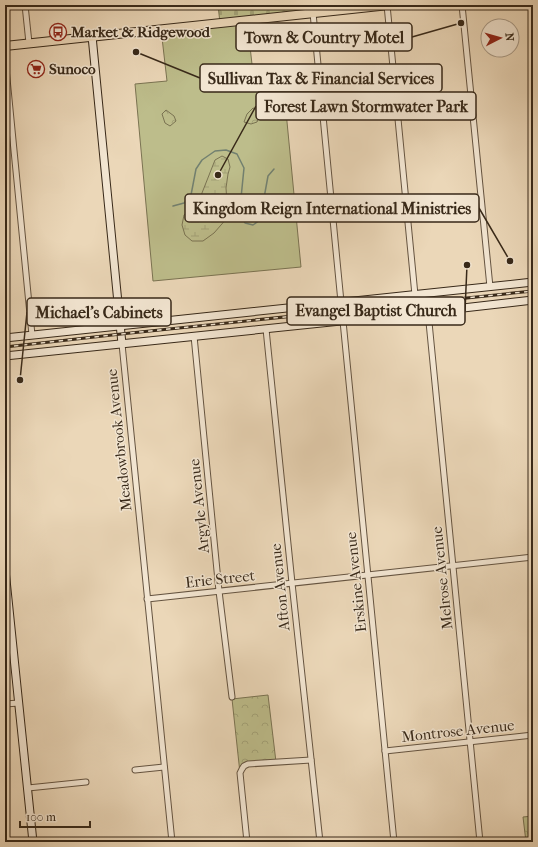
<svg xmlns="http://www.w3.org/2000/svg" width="538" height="847" font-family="'IM FELL French Canon',serif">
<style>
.green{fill:#bdbd8b;stroke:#7a7352}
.forest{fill:url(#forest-crowns);stroke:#7a7352}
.wetland{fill:url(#wetland-marsh);stroke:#7a7352}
.cemetery{fill:url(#cemetery-stones);stroke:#7a7352}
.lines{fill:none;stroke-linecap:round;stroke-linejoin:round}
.stream{stroke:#728070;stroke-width:1.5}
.street-casing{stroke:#655441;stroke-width:7}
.secondary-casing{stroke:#382919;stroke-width:9}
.primary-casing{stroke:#382919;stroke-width:10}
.street{stroke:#f2e5d1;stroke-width:5}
.secondary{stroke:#f2e5d1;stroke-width:7}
.primary{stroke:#ebd7b8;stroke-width:8}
.rail-casing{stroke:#382919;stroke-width:3}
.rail{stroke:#f2e5d1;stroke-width:1.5;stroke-dasharray:4.5;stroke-linecap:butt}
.labels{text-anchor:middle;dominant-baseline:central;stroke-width:3;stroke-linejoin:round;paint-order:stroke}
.poi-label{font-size:15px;font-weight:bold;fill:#382919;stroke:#f2e5d1;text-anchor:start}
.street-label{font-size:15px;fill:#382919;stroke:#f2e5d1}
.leader{fill:none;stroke:#382919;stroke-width:1.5}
.callout-dot{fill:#382919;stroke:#f2e5d1;stroke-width:1.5}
.callout{fill:#f2e5d1;stroke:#382919;stroke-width:1.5}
.callout-label{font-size:16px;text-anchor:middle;font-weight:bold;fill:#382919}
</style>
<defs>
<pattern id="forest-crowns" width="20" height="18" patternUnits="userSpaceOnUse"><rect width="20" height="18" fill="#bdbd8b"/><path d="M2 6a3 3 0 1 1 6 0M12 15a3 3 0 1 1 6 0" fill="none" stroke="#a3a277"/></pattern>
<pattern id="wetland-marsh" width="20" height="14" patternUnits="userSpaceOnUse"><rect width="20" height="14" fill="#bdbd8b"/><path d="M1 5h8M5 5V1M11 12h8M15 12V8" fill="none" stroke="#a3a277"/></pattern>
<pattern id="cemetery-stones" width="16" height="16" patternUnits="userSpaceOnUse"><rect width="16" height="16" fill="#bdbd8b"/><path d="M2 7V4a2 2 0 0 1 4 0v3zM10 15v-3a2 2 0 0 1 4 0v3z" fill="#a3a277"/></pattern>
</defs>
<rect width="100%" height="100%" fill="#ebd7b8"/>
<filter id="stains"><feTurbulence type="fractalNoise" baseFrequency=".005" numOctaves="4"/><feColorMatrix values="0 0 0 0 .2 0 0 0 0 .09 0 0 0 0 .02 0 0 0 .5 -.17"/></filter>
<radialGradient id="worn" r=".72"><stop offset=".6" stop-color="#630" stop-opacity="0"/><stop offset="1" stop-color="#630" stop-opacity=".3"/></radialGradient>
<!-- green -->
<polygon class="green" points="247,20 253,73 282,70 301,267 153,281 135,84 167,81 161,29"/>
<!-- forest -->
<g class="forest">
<polygon points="253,108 261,111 257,122 251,124 244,122 247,114"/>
<polygon points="166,110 174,116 176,121 170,126 165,123 162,114"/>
<polygon points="268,695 276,762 248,764 240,773 232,699"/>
<polygon points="533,816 533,842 526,842 523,817"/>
</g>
<!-- wetland -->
<polygon class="wetland" points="222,156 228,159 230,167 228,174 226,188 228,217 214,233 203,241 192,241 185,235 182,225 184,215 200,198 215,160"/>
<!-- cemetery -->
<polygon class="cemetery" points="218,5 336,5 336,10 220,23"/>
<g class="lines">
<!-- stream -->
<polyline class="stream" points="173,206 184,203 191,195 196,169 202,160 215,151 226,150 237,154 244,168 240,208 241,216 245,223 253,225 260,220 268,176 274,169"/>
<!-- street casing -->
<g class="street-casing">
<g id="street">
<polyline points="25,5 29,43"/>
<polyline points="387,5 415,295"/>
<polyline points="462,5 490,287"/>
<polyline points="313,13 341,302"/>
<polyline points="5,58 32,335"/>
<polyline points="428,312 480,842"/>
<polyline points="343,321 394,842"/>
<polyline points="266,329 292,583 320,842"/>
<polyline points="194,336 219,591 232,697"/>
<polyline points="122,344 172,842"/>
<polyline points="147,599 533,557"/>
<polyline points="5,704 19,703"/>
<polyline points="385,751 533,735"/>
<polyline points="135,770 164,767"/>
<polyline points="28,788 86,782"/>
<polyline points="247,842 240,773 242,769 244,766 248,764 311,760"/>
</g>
</g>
<!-- secondary casing -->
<g class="secondary-casing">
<g id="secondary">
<polyline points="92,36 122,344"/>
<polyline points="5,338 533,282"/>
<polyline points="5,356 428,312 533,300"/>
<polyline points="5,570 33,842"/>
</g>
</g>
<!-- primary casing -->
<g class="primary-casing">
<polyline id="primary" points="5,46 389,5"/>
</g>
<!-- street -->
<use href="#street" class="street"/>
<!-- secondary -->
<use href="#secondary" class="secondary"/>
<!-- primary -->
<use href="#primary" class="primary"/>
<!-- rail casing -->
<g class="rail-casing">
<polyline id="rail" points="5,347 121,334 533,291"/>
</g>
<!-- rail -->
<use href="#rail" class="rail"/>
</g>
<!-- icons -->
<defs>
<g id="bus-ring" transform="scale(0.9)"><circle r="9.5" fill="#f2e5d1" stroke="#8f2418" stroke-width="1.5"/><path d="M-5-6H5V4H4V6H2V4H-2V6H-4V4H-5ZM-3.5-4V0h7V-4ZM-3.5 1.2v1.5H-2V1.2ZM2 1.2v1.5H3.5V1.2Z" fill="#8f2418"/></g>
<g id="supermarket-ring" transform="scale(0.9)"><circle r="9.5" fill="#f2e5d1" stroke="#8f2418" stroke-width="1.5"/><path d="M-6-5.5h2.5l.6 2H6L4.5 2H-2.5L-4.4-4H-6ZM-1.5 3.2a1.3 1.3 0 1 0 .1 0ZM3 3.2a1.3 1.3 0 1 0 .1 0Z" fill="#8f2418"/></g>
</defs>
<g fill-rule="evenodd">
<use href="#bus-ring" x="58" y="32"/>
<use href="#supermarket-ring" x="36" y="69"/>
</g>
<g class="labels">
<!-- poi labels -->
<g class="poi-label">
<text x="71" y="32">Market &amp; Ridgewood</text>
<text x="49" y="69">Sunoco</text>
</g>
<!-- street labels -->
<g class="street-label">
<text transform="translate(119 440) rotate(-96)">Meadowbrook Avenue</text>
<text transform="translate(199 506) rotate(-96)">Argyle Avenue</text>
<text transform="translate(442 578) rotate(-96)">Melrose Avenue</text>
<text transform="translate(220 579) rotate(-6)">Erie Street</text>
<text transform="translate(356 582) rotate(-96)">Erskine Avenue</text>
<text transform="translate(280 587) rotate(-96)">Afton Avenue</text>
<text transform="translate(458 731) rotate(-6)">Montrose Avenue</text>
</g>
</g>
<!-- callouts -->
<path class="leader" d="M461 23L412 37M136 52L200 78M218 175L256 106M510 261L479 208M467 265L465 311M20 380L27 312"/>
<g class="callout-dot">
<circle cx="461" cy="23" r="4"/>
<circle cx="136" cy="52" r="4"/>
<circle cx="218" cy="175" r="4"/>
<circle cx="510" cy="261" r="4"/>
<circle cx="467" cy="265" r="4"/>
<circle cx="20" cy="380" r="4"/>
</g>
<g class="callout">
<rect x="236" y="23" width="176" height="28" rx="4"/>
<rect x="200" y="64" width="242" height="28" rx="4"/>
<rect x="256" y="92" width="220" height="28" rx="4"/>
<rect x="185" y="194" width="294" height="28" rx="4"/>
<rect x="287" y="297" width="178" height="28" rx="4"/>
<rect x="27" y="298" width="144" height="28" rx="4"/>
</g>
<g class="callout-label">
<text x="324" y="43">Town &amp; Country Motel</text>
<text x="321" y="84">Sullivan Tax &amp; Financial Services</text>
<text x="366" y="112">Forest Lawn Stormwater Park</text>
<text x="332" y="214">Kingdom Reign International Ministries</text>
<text x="376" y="316">Evangel Baptist Church</text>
<text x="99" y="318">Michael's Cabinets</text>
</g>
<!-- margin -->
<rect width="538" height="847" fill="none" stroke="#ebd7b8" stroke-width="20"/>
<rect x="6" y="6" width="526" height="835" fill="none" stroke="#382919" stroke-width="2"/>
<rect x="10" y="10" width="518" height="827" fill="none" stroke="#382919"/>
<!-- north arrow -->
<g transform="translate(500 38) rotate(84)"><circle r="19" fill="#f2e5d1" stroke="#a89a87"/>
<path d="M0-3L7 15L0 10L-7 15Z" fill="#8f2418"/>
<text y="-6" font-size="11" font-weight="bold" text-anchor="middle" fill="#382919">N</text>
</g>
<!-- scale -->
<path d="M20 821v6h70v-6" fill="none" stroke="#382919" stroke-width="2"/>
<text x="26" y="821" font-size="12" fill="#382919" stroke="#f2e5d1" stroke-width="3" paint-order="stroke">100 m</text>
<rect width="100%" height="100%" filter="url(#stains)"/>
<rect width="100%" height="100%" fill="url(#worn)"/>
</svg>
